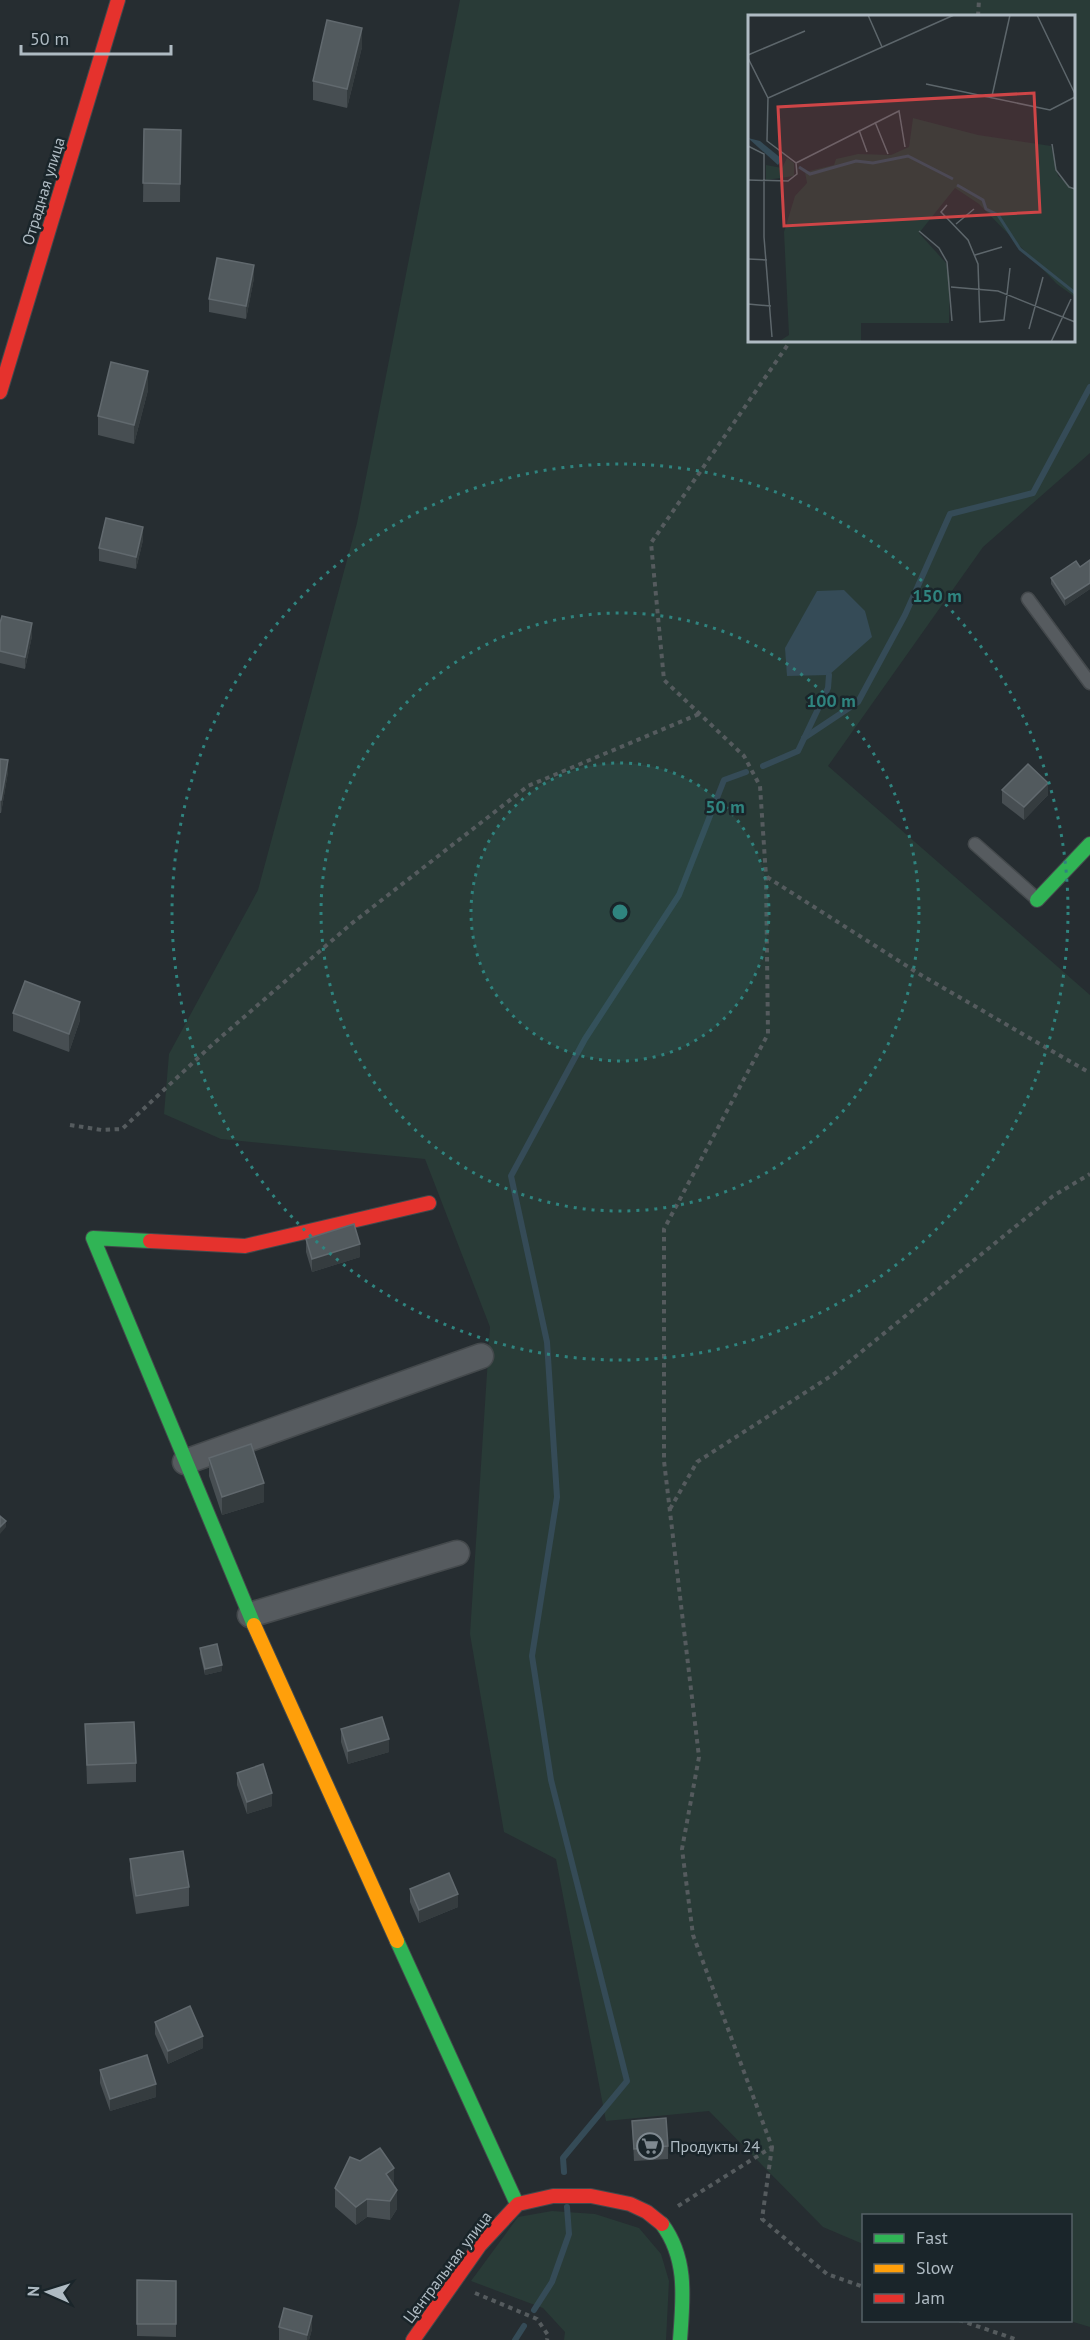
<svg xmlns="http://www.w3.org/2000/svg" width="1090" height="2340" font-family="'PT Sans',sans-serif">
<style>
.green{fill:#293b37;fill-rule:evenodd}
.water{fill:#354b57}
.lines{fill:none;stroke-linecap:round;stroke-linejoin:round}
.stream{stroke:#354b57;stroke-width:6}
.lane-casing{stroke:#44494c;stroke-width:15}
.street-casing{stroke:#44494c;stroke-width:27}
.fast-casing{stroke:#44494c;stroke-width:16}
.slow-casing{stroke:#44494c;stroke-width:16}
.jam-casing{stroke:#44494c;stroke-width:16}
.path{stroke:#555b5e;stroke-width:4;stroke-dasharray:4.5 4.5;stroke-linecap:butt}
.lane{stroke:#565b5f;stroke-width:12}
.street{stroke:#565b5f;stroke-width:24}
.fast{stroke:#30b455;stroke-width:14}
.slow{stroke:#ff9f0a;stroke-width:14}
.jam{stroke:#e5322d;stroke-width:14}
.wall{fill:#474e52}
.shaded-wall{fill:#353c3f}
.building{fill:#525a5e;stroke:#61696e;stroke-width:1.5}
.ring{fill:none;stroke:#2f847f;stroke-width:3;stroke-dasharray:3 6}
.labels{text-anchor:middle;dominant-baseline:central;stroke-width:5;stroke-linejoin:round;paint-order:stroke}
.street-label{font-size:16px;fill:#afbbc3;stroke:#1a252a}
.poi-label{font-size:16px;fill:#afbbc3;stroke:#1a252a;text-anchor:start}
.inset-river{fill:none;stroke:#354b57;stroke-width:3}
.inset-road{fill:none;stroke:#5d666b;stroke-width:1.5}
.view{fill:#ce4547;fill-opacity:0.15;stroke:#ce4547;stroke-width:3}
.inset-edge{fill:none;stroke:#afbbc3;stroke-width:3}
.centre{fill:#2f847f;stroke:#1a252a;stroke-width:3}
.ring-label{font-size:18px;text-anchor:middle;font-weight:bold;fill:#2f847f;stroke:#1a252a;stroke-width:5;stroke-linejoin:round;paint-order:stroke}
</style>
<rect width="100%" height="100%" fill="#262d31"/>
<!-- green -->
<g class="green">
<path d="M460,0H1090V453L983,547L828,766L1090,995V2327L1070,2321V2216H864L863,2244L823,2227L709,2111L606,2121L556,1859L504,1832L470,1634L490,1327L425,1159L221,1139L164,1114L169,1054L258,890L357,523ZM750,16H1074V340H750Z"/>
<polygon points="552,2211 595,2214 639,2228 661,2254 669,2281 666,2340 564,2340 565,2332 543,2308 471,2281 518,2217"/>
</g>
<!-- water -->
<polygon class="water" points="844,590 865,611 872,637 829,675 787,676 785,648 817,591"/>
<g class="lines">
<!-- stream -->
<g class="stream">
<polyline points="804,738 858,702 905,615 950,514 1033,493 1090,387"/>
<polyline points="763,766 798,751 828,688 829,675"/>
<polyline points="564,2172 563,2158 627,2081 551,1780 532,1656 557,1497 547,1342 511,1176 585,1039 679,895 724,780 746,772"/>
<polyline points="534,2310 552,2282 569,2234 567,2207"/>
<polyline points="515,2340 524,2326"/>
</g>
<!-- lane casing -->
<g class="lane-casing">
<g id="lane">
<polyline points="1028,599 1090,683"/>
<polyline points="975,844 1037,899"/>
</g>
</g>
<!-- street casing -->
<g class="street-casing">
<g id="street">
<polyline points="185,1462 481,1356"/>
<polyline points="250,1615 457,1553"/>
</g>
</g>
<!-- fast casing -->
<g class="fast-casing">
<g id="fast">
<polyline points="1037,900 1090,844"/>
<polyline points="150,1241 93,1238 254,1625"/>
<polyline points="397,1941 517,2204"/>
<path d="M662,2224C688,2259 683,2299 680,2340"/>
</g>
</g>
<!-- slow casing -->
<g class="slow-casing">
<polyline id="slow" points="254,1625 397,1941"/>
</g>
<!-- jam casing -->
<g class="jam-casing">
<g id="jam">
<polyline points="0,392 118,0"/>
<polyline points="150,1241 245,1246 429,1203"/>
<polyline points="413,2340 480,2245 518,2204 553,2196 591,2196 630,2204 647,2212 662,2224"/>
</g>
</g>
<!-- path -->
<g class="path">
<polyline points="978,16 979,0"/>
<polyline points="767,877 921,975 1090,1073"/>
<polyline points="70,1125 102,1130 122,1129 213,1044 351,924 528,786 699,714"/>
<polyline points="670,1509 697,1462 834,1374 1053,1196 1090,1174"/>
<polyline points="772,2147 762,2219 827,2274 864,2287"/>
<polyline points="678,2206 772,2147 693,1935 682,1849 699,1757 664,1461 664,1229 768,1034 766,876 760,786 744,756 664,680 651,543 791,340"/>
<polyline points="475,2293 537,2319 548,2335 547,2340"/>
<polyline points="959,2320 1018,2340"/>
</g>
<!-- lane -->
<use href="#lane" class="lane"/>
<!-- street -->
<use href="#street" class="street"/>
<!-- fast -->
<use href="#fast" class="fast"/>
<!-- slow -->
<use href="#slow" class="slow"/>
<!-- jam -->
<use href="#jam" class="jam"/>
</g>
<!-- wall -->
<g class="wall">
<polygon points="362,47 347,108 313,100 313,81"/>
<polygon points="144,129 181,130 180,202 143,202"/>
<polygon points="254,278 246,319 209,312 209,299"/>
<polygon points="148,390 134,444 98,435 98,416"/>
<polygon points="143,540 136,569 99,561 99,548"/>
<polygon points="1090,560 1090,589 1065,606 1051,584 1051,578 1080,567"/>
<polygon points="0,623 32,636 25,669 0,663"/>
<polygon points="0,759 8,772 1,813 0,813"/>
<polygon points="1002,790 1048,795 1024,820 1002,803"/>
<polygon points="13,1013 80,1020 69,1052 13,1031"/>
<polygon points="306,1239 360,1257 312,1272 306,1252"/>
<polygon points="209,1458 264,1502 222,1515 209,1476"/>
<polygon points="200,1648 222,1671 205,1675 200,1654"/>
<polygon points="85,1724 136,1763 136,1782 87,1784"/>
<polygon points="341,1729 389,1752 348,1764 341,1742"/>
<polygon points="237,1773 272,1806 247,1814 237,1785"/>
<polygon points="130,1859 189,1887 189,1906 136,1914 130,1878"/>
<polygon points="410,1889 458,1907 419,1923 410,1902"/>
<polygon points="155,2022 203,2048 168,2064 155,2034"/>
<polygon points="100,2070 156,2097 110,2111 100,2083"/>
<polygon points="632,2121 668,2146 668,2159 634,2161"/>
<polygon points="394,2186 397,2209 390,2220 367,2217 356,2225 335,2207 335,2188"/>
<polygon points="137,2280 176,2281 176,2337 137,2336"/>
<polygon points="279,2327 312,2329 309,2340 279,2340"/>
</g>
<!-- shaded-wall -->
<g class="shaded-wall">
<polygon points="362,28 362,47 347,108 347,89"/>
<polygon points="254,265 254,278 246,319 246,306"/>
<polygon points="148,371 148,390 134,444 134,425"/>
<polygon points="143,527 143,540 136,569 136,557"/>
<polygon points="1090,583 1090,589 1065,606 1065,599"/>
<polygon points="32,623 32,636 25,669 25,657"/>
<polygon points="8,760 8,772 1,813 1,800"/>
<polygon points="1048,783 1048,795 1024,820 1024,807"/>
<polygon points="80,1002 80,1020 69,1052 69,1034"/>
<polygon points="360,1244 360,1257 312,1272 312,1259"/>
<polygon points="264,1483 264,1502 222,1515 222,1497"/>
<polygon points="6,1521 6,1527 0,1534 0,1527"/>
<polygon points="222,1665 222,1671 205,1675 205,1669"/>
<polygon points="389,1739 389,1752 348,1764 348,1751"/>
<polygon points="272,1793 272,1806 247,1814 247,1802"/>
<polygon points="458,1894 458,1907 419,1923 419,1910"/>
<polygon points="203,2036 203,2048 168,2064 168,2051"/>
<polygon points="156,2084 156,2097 110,2111 110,2099"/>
<polygon points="394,2168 394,2187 386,2174"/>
<polygon points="397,2190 397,2209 390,2220 390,2201"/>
<polygon points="367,2199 367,2217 356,2225 356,2207"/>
<polygon points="312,2316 312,2329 309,2340 307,2340 307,2335"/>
</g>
<!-- building -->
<g class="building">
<polygon points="327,20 362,28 347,89 313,81"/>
<polygon points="144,129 181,130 180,184 143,183"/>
<polygon points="217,258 254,265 246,306 209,299"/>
<polygon points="111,362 148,371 134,425 98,416"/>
<polygon points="106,518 143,527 136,557 99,548"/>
<polygon points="1090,560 1090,583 1065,599 1051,578 1076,561 1080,567"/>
<polygon points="2,616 32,623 25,657 0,651 0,623"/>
<polygon points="0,759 8,760 1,800 0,800"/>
<polygon points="1028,764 1048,783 1024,807 1002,790"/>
<polygon points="25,981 80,1002 69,1034 13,1013"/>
<polygon points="354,1224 360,1244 312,1259 306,1239"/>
<polygon points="251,1444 264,1483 222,1497 209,1458"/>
<polygon points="0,1516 6,1521 0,1527"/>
<polygon points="217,1644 222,1665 205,1669 200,1648"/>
<polygon points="382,1717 389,1739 348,1751 341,1729"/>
<polygon points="134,1722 136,1763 87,1765 85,1724"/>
<polygon points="263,1764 272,1793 247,1802 237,1773"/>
<polygon points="183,1851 189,1887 136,1896 130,1859"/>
<polygon points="449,1873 458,1894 419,1910 410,1889"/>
<polygon points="190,2006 203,2036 168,2051 155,2022"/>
<polygon points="147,2055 156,2084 110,2099 100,2070"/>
<polygon points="666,2118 668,2146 634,2149 632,2121"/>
<polygon points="380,2148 394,2168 386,2174 397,2190 390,2201 367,2199 356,2207 335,2188 350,2157 360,2161"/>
<polygon points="137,2280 176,2281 176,2324 137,2324"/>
<polygon points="284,2308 312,2316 307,2335 279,2327"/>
</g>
<!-- distance rings -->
<circle cx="620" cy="912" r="149" fill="#2f847f" fill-opacity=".12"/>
<g class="ring">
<circle cx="620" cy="912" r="149"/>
<circle cx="620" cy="912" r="299"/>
<circle cx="620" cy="912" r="448"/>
</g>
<!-- icons -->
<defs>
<g id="supermarket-ring" transform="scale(1.35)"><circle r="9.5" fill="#1a252a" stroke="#7f8990" stroke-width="1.5"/><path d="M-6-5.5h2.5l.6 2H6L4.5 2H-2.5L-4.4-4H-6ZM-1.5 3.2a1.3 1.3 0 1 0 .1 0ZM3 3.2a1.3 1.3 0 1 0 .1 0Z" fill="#7f8990"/></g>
</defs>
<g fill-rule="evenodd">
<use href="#supermarket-ring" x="650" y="2146"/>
</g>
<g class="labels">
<!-- street labels -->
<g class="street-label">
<text transform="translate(43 191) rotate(-73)">Отрадная улица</text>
<text transform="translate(447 2267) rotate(-53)">Центральная улица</text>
</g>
<!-- poi labels -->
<g class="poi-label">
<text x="670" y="2146">Продукты 24</text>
</g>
</g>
<!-- overview -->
<g transform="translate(748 15)">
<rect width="327" height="327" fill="#262d31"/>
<path d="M165,103L230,120L303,131L310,161L327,175V282L309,269L231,189L207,173L171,218L198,248L202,263L201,308H113V327H30L41,320L36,217L47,181L59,168L57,157L86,150L88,144L110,139L143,140L161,132ZM39,143L46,148V161L18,165V150L34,153Z" fill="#293b37"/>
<path d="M0,123L12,126L34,144L30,150Z" fill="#354b57"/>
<path class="inset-river" d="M51,152L62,159L108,146L125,148L160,141L205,164M209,170L235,185L238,194L250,200L272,234L327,278"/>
<path class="inset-road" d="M120,0L134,32M289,0L327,79M0,40L57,16M0,43L20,83M178,69L302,95L327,82M244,81L262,0M127,107L140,139M111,115L119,137M304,129L308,155L321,172L327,174M0,131L16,139V222L24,322M48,148L151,96L157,132M0,165L40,166L49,159L48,148L19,126L20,83L206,0M199,190L193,197L220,225L230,249L232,307L256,305L262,253M208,209L226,194M171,216L191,233L199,247L204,306M227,240L254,232M0,244L19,245M203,272L250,276L327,307M0,289L23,291M281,314L295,262M303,327L323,284"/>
<path class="view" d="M286,78L292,197L36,211L30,92Z"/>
<rect width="327" height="327" class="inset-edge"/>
</g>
<circle cx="620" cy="912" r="9" class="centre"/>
<g class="ring-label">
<text x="937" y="602">150 m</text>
<text x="831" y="707">100 m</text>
<text x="725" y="813">50 m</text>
</g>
<!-- legend -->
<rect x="862" y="2214" width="210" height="108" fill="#1a252a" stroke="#566167" stroke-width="1.5"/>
<rect x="874" y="2234" width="30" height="9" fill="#30b455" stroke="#566167" stroke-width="1.5"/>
<text x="916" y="2244" font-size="18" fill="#afbbc3">Fast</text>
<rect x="874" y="2264" width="30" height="9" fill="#ff9f0a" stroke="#566167" stroke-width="1.5"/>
<text x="916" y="2274" font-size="18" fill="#afbbc3">Slow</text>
<rect x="874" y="2294" width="30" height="9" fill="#e5322d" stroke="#566167" stroke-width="1.5"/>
<text x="916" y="2304" font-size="18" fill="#afbbc3">Jam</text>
<!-- north arrow -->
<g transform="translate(48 2292) rotate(273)" stroke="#1a252a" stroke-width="4.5" paint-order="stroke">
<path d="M0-4.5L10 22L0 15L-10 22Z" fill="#afbbc3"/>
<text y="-9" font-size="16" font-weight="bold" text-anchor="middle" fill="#afbbc3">N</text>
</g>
<!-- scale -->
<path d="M21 45v9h150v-9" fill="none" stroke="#afbbc3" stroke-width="3"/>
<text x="30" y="45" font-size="18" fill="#afbbc3" stroke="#1a252a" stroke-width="4.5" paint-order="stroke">50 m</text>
</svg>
